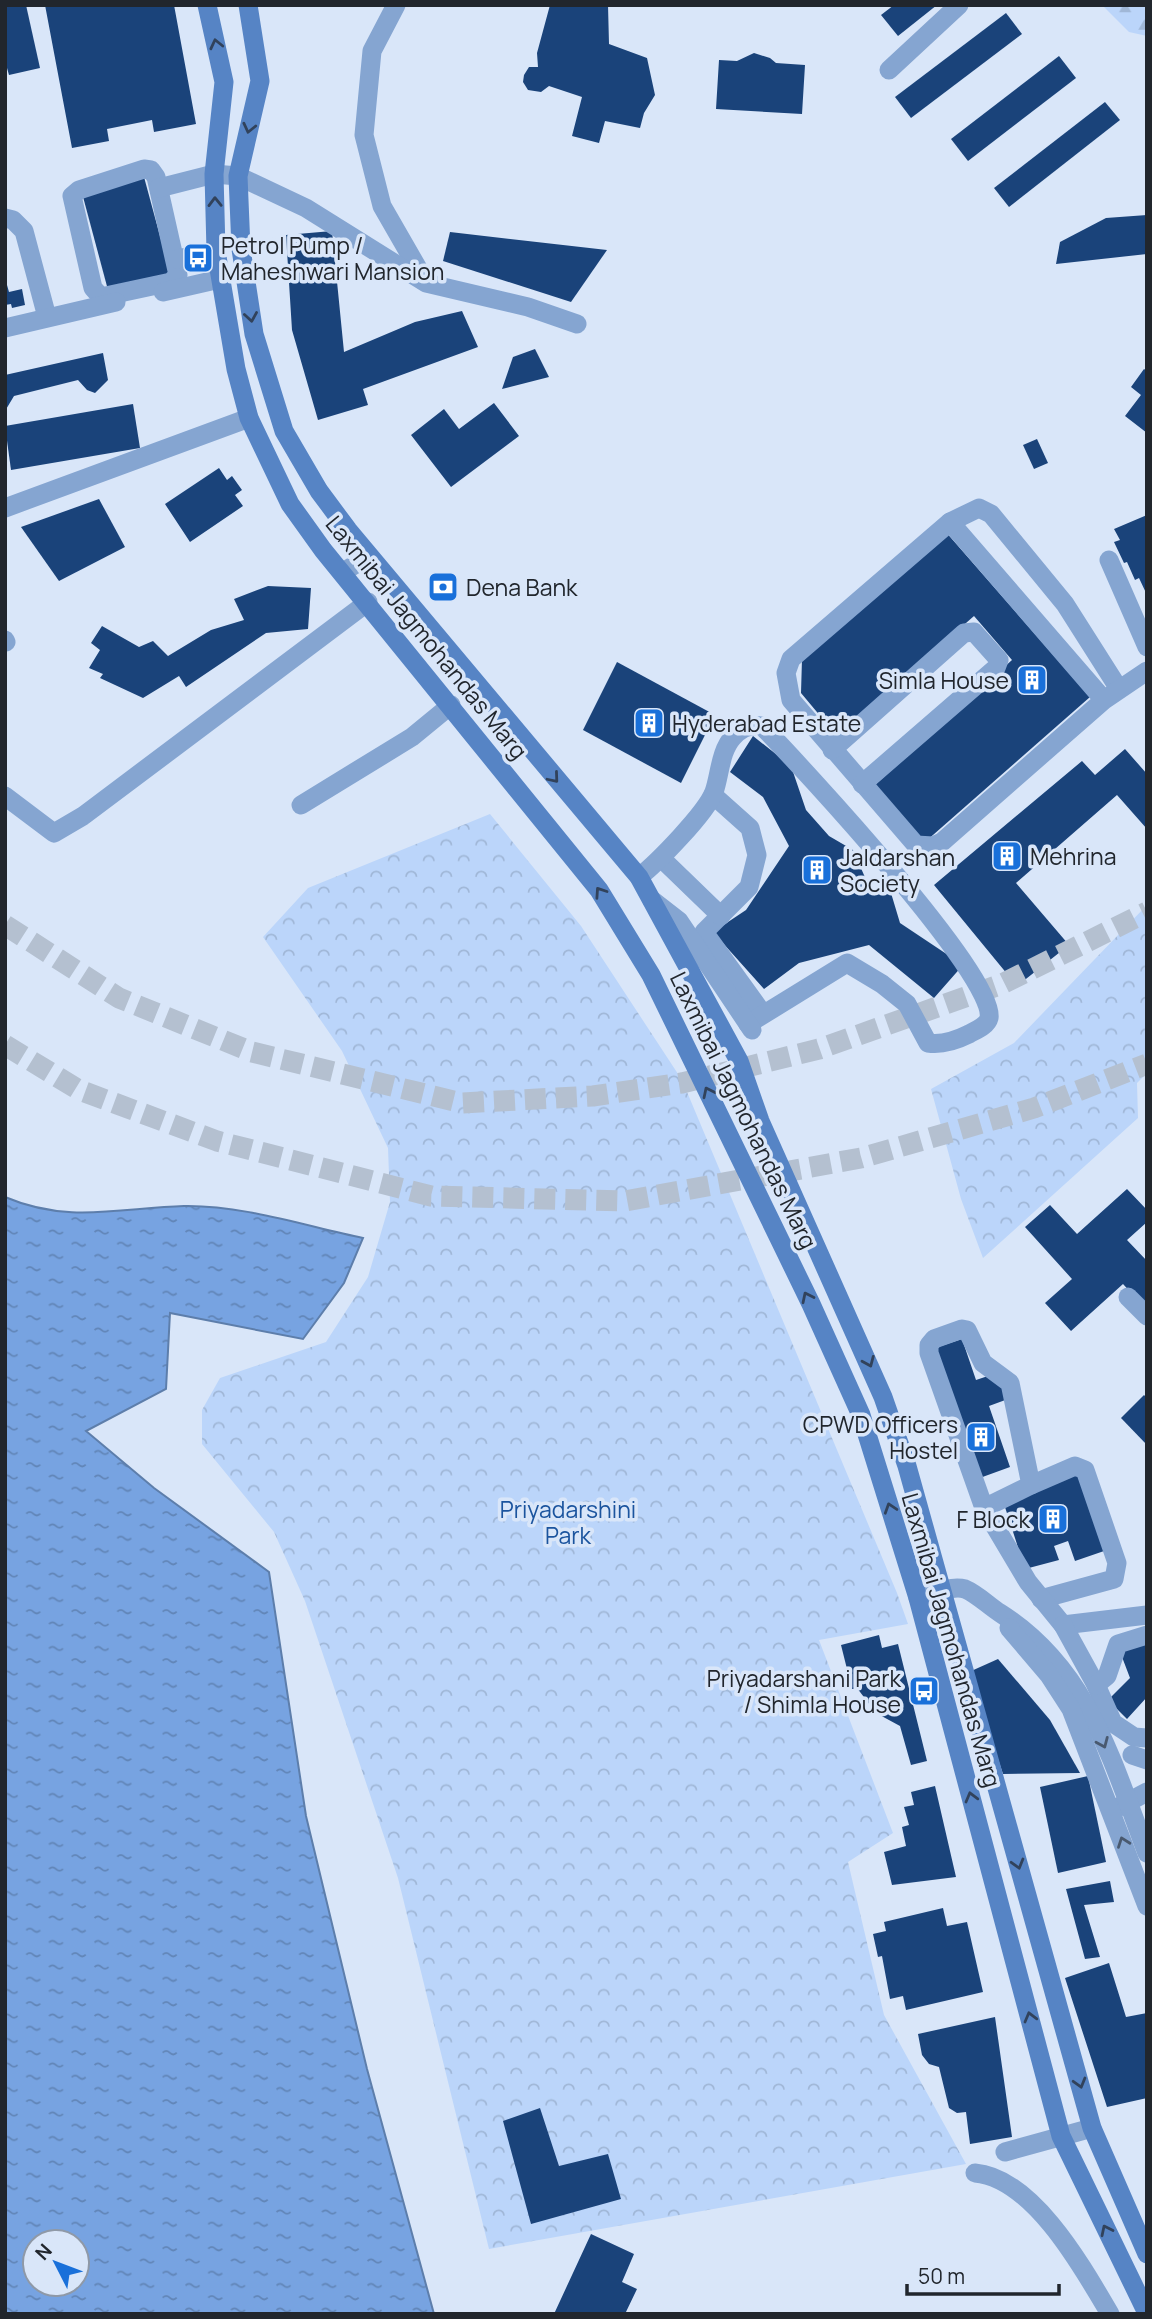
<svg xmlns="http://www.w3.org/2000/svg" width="1152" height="2319" font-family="Manrope,sans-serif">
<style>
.forest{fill:url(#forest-firs)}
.park{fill:url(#park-crowns)}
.water{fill:url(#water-ripples);stroke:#5d7eab;stroke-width:2;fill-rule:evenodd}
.building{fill:#1a437a}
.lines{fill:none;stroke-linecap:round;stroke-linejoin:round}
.motorway-tunnel{stroke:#b4c0d0;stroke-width:21;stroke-dasharray:21 10;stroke-linecap:butt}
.minor{stroke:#85a5d1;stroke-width:19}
.tertiary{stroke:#85a5d1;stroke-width:19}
.secondary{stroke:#5684c5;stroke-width:19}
.oneway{stroke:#31425b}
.oneway2{stroke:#49596f}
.labels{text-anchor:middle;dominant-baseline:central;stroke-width:7;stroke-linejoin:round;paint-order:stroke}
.poi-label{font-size:23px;fill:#21262d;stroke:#d9e6f9;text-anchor:start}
.street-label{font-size:23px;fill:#21262d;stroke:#d9e6f9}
.park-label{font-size:23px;fill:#1b549e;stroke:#d9e6f9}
</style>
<defs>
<pattern id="forest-firs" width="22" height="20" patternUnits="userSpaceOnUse" patternTransform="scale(1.75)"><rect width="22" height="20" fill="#bbd5fa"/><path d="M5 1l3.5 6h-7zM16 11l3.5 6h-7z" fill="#a0b7d7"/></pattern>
<pattern id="park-crowns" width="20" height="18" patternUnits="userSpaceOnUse" patternTransform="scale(1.75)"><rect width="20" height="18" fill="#bbd5fa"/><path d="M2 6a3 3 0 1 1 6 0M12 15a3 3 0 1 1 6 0" fill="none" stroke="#a0b7d7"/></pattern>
<pattern id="water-ripples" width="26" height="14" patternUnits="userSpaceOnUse" patternTransform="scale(1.75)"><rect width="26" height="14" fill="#77a3e1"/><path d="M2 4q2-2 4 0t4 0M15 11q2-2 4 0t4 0" fill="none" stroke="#6185b7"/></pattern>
</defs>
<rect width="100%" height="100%" fill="#d9e6f9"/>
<!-- forest -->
<polygon class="forest" points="1102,5 1147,5 1147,36 1129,32"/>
<!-- park -->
<g class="park">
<polygon points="490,814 581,926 682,1080 897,1593 908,1624 819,1640 893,1833 848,1862 884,2015 966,2164 489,2249 398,1878 305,1601 274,1532 202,1444 202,1410 220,1378 326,1342 368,1277 390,1202 388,1148 342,1051 263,937 308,888"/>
<polygon points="1147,905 1147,1073 1137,1083 1138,1118 983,1258 961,1199 931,1089 1014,1043"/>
</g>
<!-- water -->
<path class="water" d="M5,1197C68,1224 120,1208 184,1206C243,1205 305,1226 363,1238L344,1283L303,1339L170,1313L166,1389L86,1431L154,1488L269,1572L306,1816L367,2069L434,2314H5ZM35,2242H77V2284H35Z"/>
<!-- building -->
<g class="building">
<polygon points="5,5 26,5 40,68 9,75 5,61"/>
<polygon points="45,5 174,5 196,124 154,132 152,120 107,129 109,141 72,148"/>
<polygon points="550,5 608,5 609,44 647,58 655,95 644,113 640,128 605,121 599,143 572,136 582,97 549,86 541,92 528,90 523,82 524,75 529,67 538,67 537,53"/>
<polygon points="894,5 937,5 898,36 881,15"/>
<polygon points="1006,13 1022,34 911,118 895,97"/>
<polygon points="754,53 770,58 776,63 805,65 802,114 716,109 719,60 737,61"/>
<polygon points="1059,56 1076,78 968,161 951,139"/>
<polygon points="1105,102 1120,120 1009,207 994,188"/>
<polygon points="144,177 170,273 108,290 82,193"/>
<polygon points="1147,215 1147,254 1056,264 1060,242 1106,218"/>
<polygon points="332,231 344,352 415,322 462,311 478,347 363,389 368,405 318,420 292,330 286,235"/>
<polygon points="450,232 607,250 571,302 443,261"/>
<polygon points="5,278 9,292 22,289 25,305 12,308 11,304 5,305"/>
<polygon points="535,349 549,377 502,389 513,357"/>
<polygon points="103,353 108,380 95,393 87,390 78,380 14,396 5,411 5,375"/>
<polygon points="1144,369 1147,371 1147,433 1125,416 1141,395 1131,387"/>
<polygon points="494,403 519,436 451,487 411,435 444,409 459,429"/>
<polygon points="133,404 140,448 11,470 5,426"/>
<polygon points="1037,439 1048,463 1034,469 1023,445"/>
<polygon points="219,468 227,480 232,476 242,490 235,495 243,506 190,542 165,504"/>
<polygon points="99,499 125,547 59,581 21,527"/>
<polygon points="1147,515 1147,595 1139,578 1135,580 1127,562 1124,563 1114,542 1120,540 1114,529"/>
<polygon points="945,531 1090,697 925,842 875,785 1012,660 974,616 837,736 801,693 802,659"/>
<polygon points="268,586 311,588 308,629 266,633 186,687 179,676 143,698 100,678 103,674 89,668 100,650 91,643 102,626 139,647 153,641 168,656 211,630 244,620 234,599"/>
<polygon points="617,662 715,715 681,783 583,730"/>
<polygon points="753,736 791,766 806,810 829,836 853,850 871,891 891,893 900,923 963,965 934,998 869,945 799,963 764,989 713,932 746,910 789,846 763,797 730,772"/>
<polygon points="1125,749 1147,774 1147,829 1117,795 1016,883 1069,945 1017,986 934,885 1082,761 1095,775"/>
<polygon points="1127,1189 1147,1210 1147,1222 1127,1240 1147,1261 1147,1310 1123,1284 1071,1331 1045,1303 1072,1279 1025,1227 1050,1205 1077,1234"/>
<polygon points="962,1339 976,1380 988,1376 1003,1382 1008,1399 989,1406 1010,1467 977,1479 932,1349"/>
<polygon points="1144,1395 1147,1398 1147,1445 1121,1418"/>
<polygon points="1082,1469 1107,1550 1075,1561 1068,1541 1054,1546 1059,1560 1025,1569 1004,1504"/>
<polygon points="879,1635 882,1648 898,1644 927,1761 911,1765 900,1726 876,1713 857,1688 852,1689 841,1645"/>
<polygon points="1145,1639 1147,1697 1127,1719 1108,1700 1130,1678 1119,1649"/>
<polygon points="998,1659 1050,1720 1080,1773 1003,1774 969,1672"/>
<polygon points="1088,1776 1106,1862 1058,1873 1040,1787"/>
<polygon points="935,1786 956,1877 892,1885 884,1852 906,1846 902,1827 909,1825 904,1807 914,1805 911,1792"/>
<polygon points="1110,1881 1114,1902 1084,1905 1100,1957 1085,1959 1066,1889"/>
<polygon points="943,1908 947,1926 967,1922 983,1992 906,2010 903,1996 890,1999 882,1956 878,1957 873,1934 886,1931 884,1922"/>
<polygon points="1109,1963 1126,2017 1147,2013 1147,2098 1107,2107 1065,1978"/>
<polygon points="995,2017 1012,2137 970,2144 966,2112 957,2113 949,2108 939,2067 929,2064 922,2055 918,2034"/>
<polygon points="540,2108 559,2166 608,2154 621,2199 531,2224 503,2121"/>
<polygon points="591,2234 634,2254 622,2282 637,2289 625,2314 554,2314"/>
</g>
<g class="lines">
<!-- motorway-tunnel -->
<g class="motorway-tunnel">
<polyline points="5,925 119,998 252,1052 462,1103 593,1096 682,1083 819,1049 1002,984 1147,912"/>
<polyline points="5,1045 79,1090 217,1141 431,1196 625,1201 861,1158 1034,1108 1147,1064"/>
</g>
<!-- minor -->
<g class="minor">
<polyline points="396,5 372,51 364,135 382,206 424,279"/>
<polyline points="889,70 959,5"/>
<polygon points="144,169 151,170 156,177 178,275 171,282 101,297 93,288 72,196 79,190"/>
<polyline points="159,188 214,174 238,176 306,208 426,283 528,307 577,324"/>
<polyline points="5,218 13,220 24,231 47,317"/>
<polyline points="177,259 216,251"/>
<polyline points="163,292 220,279"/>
<polyline points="5,328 116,302"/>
<polyline points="5,508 249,418"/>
<polyline points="950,522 979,508 991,514 1065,604 1119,689"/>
<polyline points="1109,560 1147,647"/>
<polyline points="343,572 369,556"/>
<polyline points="5,640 6,642"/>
<polyline points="1104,700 950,522 791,659 786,673 791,700 916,845 933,846 942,842 1104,700 1147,671"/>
<polyline points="832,750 964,633 974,632 999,660 996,668 862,784"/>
<polyline points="713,795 750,828 757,855 749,887 704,932 763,1014"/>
<polyline points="5,796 54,833 83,816 368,602"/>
<polyline points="301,805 412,737 451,705"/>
<polyline points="661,858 721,916"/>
<path d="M639,877C657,863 706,813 714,792C720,775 720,751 733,737C741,728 750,724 762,726C799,764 997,977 989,1018C987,1026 976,1030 969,1034C957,1040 941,1045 928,1043L907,1004L882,984L847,963L748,1024"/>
<polyline points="652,900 679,921 752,1030"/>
<polyline points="1128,1297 1147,1316"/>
<polyline points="1031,1485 1075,1466 1085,1470 1117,1563 1114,1579 1041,1599"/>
<polyline points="984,1508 1031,1485 1010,1383 983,1363 967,1330 962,1329 934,1339 929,1345 929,1353 984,1508 1028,1582 1063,1625 1147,1615"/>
<polyline points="1063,1625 1096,1685 1113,1723 1134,1737 1147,1738"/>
<polyline points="1096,1685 1107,1676 1118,1644 1147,1635"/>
<polyline points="1132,1755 1147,1760"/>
<polyline points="1115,1809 1147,1792"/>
<polyline points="1005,2152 1092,2128"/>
<path d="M975,2173C1033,2178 1083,2268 1110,2314"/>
</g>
<!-- tertiary -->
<g class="tertiary">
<path d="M918,1598C931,1594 951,1585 965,1589C977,1594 989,1606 1000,1613C1088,1669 1112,1761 1147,1853"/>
<polyline points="1009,1628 1049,1675 1071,1709 1147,1906"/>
</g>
<!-- secondary -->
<g class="secondary">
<polyline points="207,5 224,82 214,174 216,251 236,369 249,418 290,504 323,550 599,890 651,975 811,1304 861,1415 918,1598 1061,2136 1147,2313"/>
<polyline points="248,5 260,81 238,176 241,249 254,334 284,431 319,491 348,530 639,877 739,1061 760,1121 883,1397 907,1466 1092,2128 1147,2254"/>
</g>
</g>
<!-- one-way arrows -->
<defs><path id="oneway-chevron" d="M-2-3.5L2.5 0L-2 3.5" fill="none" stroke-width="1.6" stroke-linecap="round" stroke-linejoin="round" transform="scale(1.75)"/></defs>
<g class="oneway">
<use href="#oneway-chevron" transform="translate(216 44) rotate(-103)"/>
<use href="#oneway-chevron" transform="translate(249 128) rotate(103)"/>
<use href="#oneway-chevron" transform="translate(215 202) rotate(-91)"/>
<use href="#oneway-chevron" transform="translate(251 317) rotate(81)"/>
<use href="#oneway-chevron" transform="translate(554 778) rotate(50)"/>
<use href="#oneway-chevron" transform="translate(600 892) rotate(-124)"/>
<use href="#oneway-chevron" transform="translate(708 1092) rotate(-116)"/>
<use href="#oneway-chevron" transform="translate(807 1297) rotate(-116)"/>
<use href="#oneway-chevron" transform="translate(869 1362) rotate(67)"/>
<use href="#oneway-chevron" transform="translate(890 1508) rotate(-108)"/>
<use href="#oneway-chevron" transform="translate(971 1797) rotate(-105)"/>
<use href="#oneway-chevron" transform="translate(1018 1864) rotate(74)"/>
<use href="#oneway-chevron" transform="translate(1030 2017) rotate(-105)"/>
<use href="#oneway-chevron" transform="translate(1080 2083) rotate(74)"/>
<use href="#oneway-chevron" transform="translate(1106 2230) rotate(-116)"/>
</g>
<g class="oneway2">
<use href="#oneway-chevron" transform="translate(1103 1743) rotate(67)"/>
<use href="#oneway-chevron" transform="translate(1123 1842) rotate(-110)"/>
</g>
<!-- icons -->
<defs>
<g id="bus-square" transform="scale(1.575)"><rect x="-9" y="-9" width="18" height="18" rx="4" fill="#1970da" stroke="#d9e6f9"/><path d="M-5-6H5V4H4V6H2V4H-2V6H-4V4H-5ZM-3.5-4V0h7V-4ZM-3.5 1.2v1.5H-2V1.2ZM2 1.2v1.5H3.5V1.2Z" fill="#fff"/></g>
<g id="bank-square" transform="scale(1.575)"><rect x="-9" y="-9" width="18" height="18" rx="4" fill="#1970da" stroke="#d9e6f9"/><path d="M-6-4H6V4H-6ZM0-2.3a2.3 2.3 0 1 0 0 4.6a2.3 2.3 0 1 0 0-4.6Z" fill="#fff"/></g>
<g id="building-square" transform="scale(1.575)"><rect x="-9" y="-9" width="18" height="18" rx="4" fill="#1970da" stroke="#d9e6f9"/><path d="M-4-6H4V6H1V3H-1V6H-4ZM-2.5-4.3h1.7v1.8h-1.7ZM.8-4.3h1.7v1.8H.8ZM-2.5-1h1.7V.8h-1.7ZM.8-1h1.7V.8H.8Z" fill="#fff"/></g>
</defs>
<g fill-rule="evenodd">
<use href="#bus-square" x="198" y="258"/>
<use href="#bank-square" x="443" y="587"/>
<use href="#building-square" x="1032" y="680"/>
<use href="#building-square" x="649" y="723"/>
<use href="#building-square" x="1007" y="856"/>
<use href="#building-square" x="817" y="870"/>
<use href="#building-square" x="981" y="1437"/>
<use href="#building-square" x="1053" y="1519"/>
<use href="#bus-square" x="924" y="1691"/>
</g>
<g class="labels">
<!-- poi labels -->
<g class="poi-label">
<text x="221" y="245">Petrol Pump /<tspan x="221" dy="26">Maheshwari Mansion</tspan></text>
<text x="466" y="587">Dena Bank</text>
<text x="1009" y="680" text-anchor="end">Simla House</text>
<text x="672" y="723">Hyderabad Estate</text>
<text x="1030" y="856">Mehrina</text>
<text x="840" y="857">Jaldarshan<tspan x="840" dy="26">Society</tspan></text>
<text x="958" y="1424" text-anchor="end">CPWD Officers<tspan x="958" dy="26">Hostel</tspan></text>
<text x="1030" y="1519" text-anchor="end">F Block</text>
<text x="901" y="1678" text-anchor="end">Priyadarshani Park<tspan x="901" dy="26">/ Shimla House</tspan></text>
</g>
<!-- street labels -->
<g class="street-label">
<text transform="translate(427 637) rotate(51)">Laxmibai Jagmohandas Marg</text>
<text transform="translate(744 1110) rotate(64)">Laxmibai Jagmohandas Marg</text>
<text transform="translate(952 1640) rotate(74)">Laxmibai Jagmohandas Marg</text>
</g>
<!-- park labels -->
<g class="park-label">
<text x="568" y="1509">Priyadarshini<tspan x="568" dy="26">Park</tspan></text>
</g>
</g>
<!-- border -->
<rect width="1152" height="2319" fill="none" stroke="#21262d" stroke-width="14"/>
<!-- north arrow -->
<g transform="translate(56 2263) rotate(312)"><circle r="33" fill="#d9e6f9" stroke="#8f99a7" stroke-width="2"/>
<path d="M0-5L12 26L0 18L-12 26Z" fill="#1970da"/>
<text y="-10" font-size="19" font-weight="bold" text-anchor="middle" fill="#21262d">N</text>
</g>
<!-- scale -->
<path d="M907 2284v10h152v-10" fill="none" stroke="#21262d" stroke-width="3.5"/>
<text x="918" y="2284" font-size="21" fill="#21262d" stroke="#d9e6f9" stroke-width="5" paint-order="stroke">50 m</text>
</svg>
